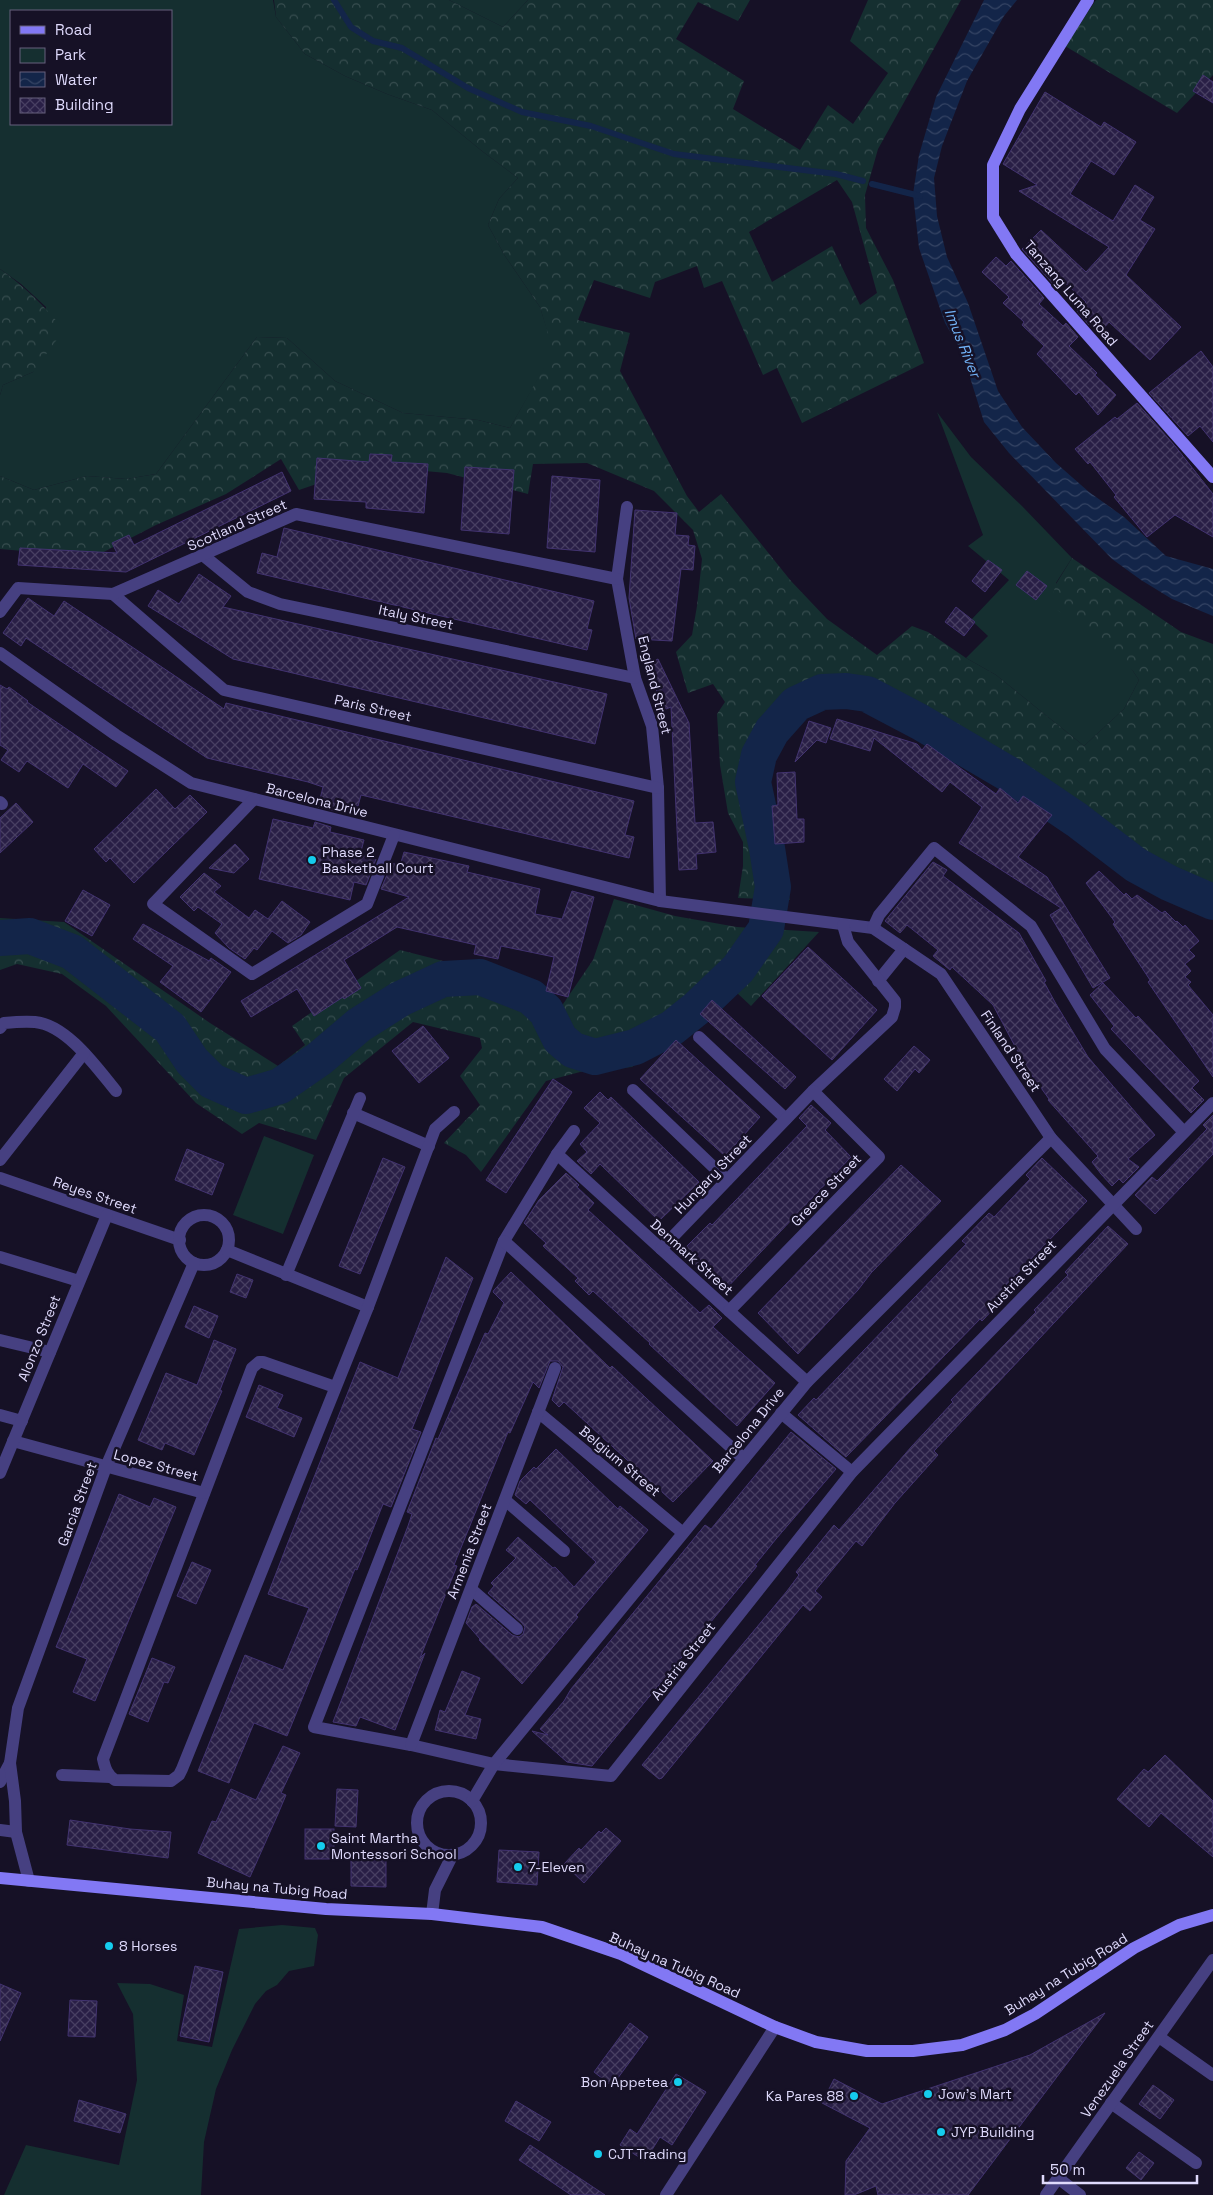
<svg xmlns="http://www.w3.org/2000/svg" width="1213" height="2195" font-family="'Space Grotesk',sans-serif">
<style>
.green{fill:#152f30;fill-rule:evenodd}
.forest{fill:url(#forest-crowns);fill-rule:evenodd}
.water{fill:url(#water-waves)}
.lines{fill:none;stroke-linecap:round;stroke-linejoin:round}
.stream{stroke:#132549;stroke-width:6}
.river{stroke:#132549;stroke-width:36}
.building{fill:url(#building-cross-hatch);stroke:#423370}
.street{stroke:#464081;stroke-width:12}
.secondary{stroke:#8278f4;stroke-width:12}
.poi-dot{fill:#15cced;stroke:#161126;stroke-width:2}
.labels{text-anchor:middle;dominant-baseline:central;stroke-width:5;stroke-linejoin:round;paint-order:stroke}
.street-label{font-size:14px;fill:#dfdafc;stroke:#161126}
.poi-label{font-size:14px;fill:#dfdafc;stroke:#161126;text-anchor:start}
.water-label{font-size:15px;font-style:italic;fill:#70b0f4;stroke:#161126}
</style>
<defs>
<pattern id="forest-crowns" width="20" height="18" patternUnits="userSpaceOnUse" patternTransform="scale(1.25)"><rect width="20" height="18" fill="#152f30"/><path d="M2 6a3 3 0 1 1 6 0M12 15a3 3 0 1 1 6 0" fill="none" stroke="#374d4f"/></pattern>
<pattern id="water-waves" width="16" height="10" patternUnits="userSpaceOnUse" patternTransform="scale(1.25)"><rect width="16" height="10" fill="#132549"/><path d="M0 5q4-4 8 0t8 0" fill="none" stroke="#354464"/></pattern>
<pattern id="building-cross-hatch" width="8" height="8" patternUnits="userSpaceOnUse" patternTransform="scale(1.25)"><rect width="8" height="8" fill="#291f46"/><path d="M0 0l8 8M0 8l8-8" fill="none" stroke="#483f62"/></pattern>
</defs>
<rect width="100%" height="100%" fill="#161126"/>
<!-- green -->
<g class="green">
<path d="M0,0H273L276,17L305,54L345,76L387,94L432,110L482,151L518,178L499,199L488,225L505,256L540,307L554,351L510,428L478,420L403,413L335,381L287,338L257,337L156,474L126,479L87,476L34,490L0,476V395L3,385L33,372L46,307L21,284L0,269ZM11,11H171V124H11Z"/>
<polygon points="449,0 528,0 503,27"/>
<polygon points="937,412 971,457 1022,506 1072,558 1056,583 1133,671 1139,680 1124,709 1084,746 996,675 966,658 988,636 971,620 1009,580 968,546 983,535"/>
<polygon points="264,1136 314,1155 283,1234 233,1215"/>
<polygon points="282,1925 315,1928 318,1935 314,1966 289,1971 277,1985 266,1991 255,2004 232,2050 216,2089 204,2142 201,2195 4,2195 26,2145 119,2165 137,2080 133,2014 117,1983 150,1984 184,1995 177,2041 212,2047 239,1929"/>
</g>
<!-- forest -->
<g class="forest">
<path d="M274,0H449L503,27L528,0H750L738,21L698,2L676,39L744,81L733,109L800,150L828,105L853,124L888,73L850,41L868,0H961L878,149L865,195L866,228L893,280L924,363L802,423L777,368L763,375L722,281L704,288L697,266L655,282L650,298L594,280L578,320L630,333L620,371L687,496L699,512L721,494L791,581L827,619L877,655L912,626L928,632L966,658L996,675L1084,746L1124,709L1139,680L1133,671L1050,604L1056,584L1072,558L1181,632L1213,644V913L1156,887L947,748L884,710L855,701L831,704L804,714L781,734L767,763L764,798L790,900L738,898L743,866V842L728,813L720,765L717,714L725,702L713,684L688,693L676,652L692,635L697,606L702,559L693,530L654,491L587,463L533,464L528,494L447,473L369,466L299,490L281,459L226,494L156,525L94,557L0,549V476L34,490L87,476L126,479L156,474L257,337L287,338L335,381L403,413L478,420L510,428L553,351L540,307L505,256L488,225L499,199L518,178L482,151L432,110L387,94L345,76L305,54L276,17ZM837,180L852,202L877,293L860,305L832,246L772,282L749,232Z"/>
<polygon points="1096,0 1213,0 1213,75 1177,113 1065,46"/>
<path d="M0,269C25,287 45,306 64,330L33,372L3,385L0,395Z"/>
<polygon points="614,899 675,916 737,927 819,932 751,1006 736,992 632,1067 580,1072 546,1081 481,1172 466,1155 444,1143 480,1105 460,1076 482,1048 480,1038 413,1022 344,1078 316,1140 259,1123 242,1134 196,1103 106,1006 62,974 17,964 0,970 0,918 64,922 210,1023 278,1066 305,1045 292,1026 400,950 486,972 534,989 559,1010 593,960"/>
</g>
<!-- water -->
<polygon class="water" points="984,0 1017,0 1004,16 967,81 942,146 934,178 937,216 947,257 968,303 998,391 1022,427 1056,463 1089,492 1124,517 1166,556 1213,569 1213,616 1172,599 1141,580 1112,559 1009,453 984,422 962,352 945,323 919,248 913,194 919,155 936,97"/>
<g class="lines">
<!-- stream -->
<g class="stream">
<polyline points="334,0 351,27 373,41 402,48 468,88 522,112 591,126 674,154 836,174 863,181"/>
<polyline points="872,184 920,196"/>
</g>
<!-- river -->
<polyline class="river" points="0,938 30,936 72,952 170,1028 192,1061 212,1081 246,1096 280,1086 319,1059 359,1025 400,999 443,979 480,977 531,997 546,1011 560,1039 573,1050 595,1057 635,1047 672,1028 697,1008 738,969 766,929 773,887 767,848 753,782 759,755 772,731 796,704 822,692 846,691 867,694 920,722 1012,776 1077,820 1136,865 1169,883 1213,902"/>
</g>
<!-- building -->
<g class="building">
<polygon points="1203,75 1213,82 1213,103 1193,91"/>
<polygon points="1045,92 1101,127 1104,122 1136,142 1114,175 1091,161 1070,194 1113,221 1135,185 1154,197 1140,220 1155,229 1126,275 1181,327 1150,360 1109,322 1102,330 1093,321 1089,325 1077,311 1086,302 1062,280 1056,287 1022,249 1041,230 1086,272 1109,247 1019,191 1037,185 1003,164"/>
<polygon points="996,257 1006,266 1011,261 1044,298 1039,304 1063,326 1066,323 1078,337 1069,346 1097,373 1095,375 1116,395 1098,415 1079,392 1076,395 1037,354 1044,346 1022,325 1024,322 1003,303 1009,297 982,272"/>
<polygon points="1201,351 1213,367 1213,442 1200,426 1188,436 1149,393"/>
<polygon points="1137,403 1175,446 1213,494 1213,537 1175,515 1147,537 1114,497 1116,495 1090,462 1088,464 1075,449 1115,417 1117,419"/>
<polygon points="370,454 392,455 391,462 428,464 424,513 366,508 366,502 314,499 317,458 369,462"/>
<polygon points="465,467 514,470 509,534 461,530"/>
<polygon points="282,472 291,491 126,572 18,565 20,548 117,553 112,543 129,535 134,545"/>
<polygon points="552,476 600,480 595,552 547,548"/>
<polygon points="635,510 677,513 675,535 689,536 688,545 695,546 693,570 681,569 672,641 636,639 629,598"/>
<polygon points="284,528 594,601 587,629 592,630 587,650 257,573 262,553 277,557"/>
<polygon points="988,560 1002,570 985,592 972,581"/>
<polygon points="1027,571 1047,586 1036,600 1016,585"/>
<polygon points="199,574 231,596 223,607 607,694 595,744 233,659 148,606 158,590 179,604"/>
<polygon points="28,598 54,616 64,601 224,709 226,703 634,801 625,835 634,837 629,858 361,795 358,806 336,802 335,811 318,807 323,787 308,782 207,758 26,638 21,646 3,633"/>
<polygon points="956,607 975,622 964,636 945,622"/>
<polygon points="658,659 689,723 695,823 713,822 716,852 696,854 697,869 679,870 671,707 666,709 644,666"/>
<polygon points="0,685 7,689 9,687 28,701 27,702 128,771 116,787 83,764 68,788 27,761 19,772 1,760 8,750 0,745"/>
<polygon points="837,719 917,744 922,750 927,744 996,794 1000,788 1018,803 1023,796 1052,815 1018,857 1047,877 1110,978 1093,988 1050,915 1061,908 959,843 982,807 950,782 942,792 874,738 870,751 830,739"/>
<polygon points="809,721 831,728 826,743 817,740 795,762"/>
<polygon points="795,772 797,819 804,819 804,842 775,844 772,806 778,805 777,773"/>
<polygon points="156,789 175,809 190,795 207,812 134,883 110,858 106,862 94,849"/>
<polygon points="16,803 33,822 0,853 0,818"/>
<polygon points="273,819 313,828 315,822 331,827 330,832 364,840 360,855 376,859 366,885 354,882 350,900 259,879"/>
<polygon points="235,844 249,859 234,873 209,868"/>
<polygon points="404,852 469,866 467,872 540,889 535,914 562,919 572,891 594,897 568,997 546,991 554,957 501,946 498,959 474,954 476,945 397,927 344,960 361,988 344,999 343,997 314,1016 297,989 251,1017 241,1001 409,897 381,889 392,863 400,866"/>
<polygon points="933,862 947,870 943,876 1019,933 1046,981 1044,982 1056,1004 1088,1057 1155,1135 1128,1159 1139,1167 1123,1183 1119,1179 1112,1186 1101,1174 1092,1162 1098,1156 1048,1100 1049,1099 1026,1067 993,1005 952,967 950,970 933,956 938,950 907,925 900,933 885,921"/>
<polygon points="1099,871 1124,895 1126,893 1132,899 1137,895 1162,913 1165,911 1176,922 1177,921 1183,927 1185,925 1199,941 1189,950 1195,956 1185,964 1191,971 1185,977 1191,982 1188,985 1213,1015 1213,1077 1148,982 1150,980 1113,924 1115,922 1086,883"/>
<polygon points="204,873 221,886 214,892 249,918 255,910 268,919 282,901 310,922 301,935 288,943 272,931 257,950 254,948 245,959 229,948 215,933 222,924 198,907 194,911 180,897"/>
<polygon points="83,890 110,905 92,936 65,921"/>
<polygon points="143,924 209,961 211,958 231,972 201,1012 160,982 173,966 133,939"/>
<polygon points="808,947 877,1010 832,1060 762,996"/>
<polygon points="1103,983 1136,1018 1138,1016 1199,1081 1192,1088 1204,1100 1191,1113 1111,1029 1114,1026 1090,995"/>
<polygon points="712,1000 796,1077 785,1089 700,1014"/>
<polygon points="423,1026 449,1058 419,1083 392,1051"/>
<polygon points="676,1040 760,1117 725,1156 640,1079"/>
<polygon points="914,1046 930,1060 919,1073 915,1069 897,1091 884,1079"/>
<polygon points="553,1079 572,1092 506,1193 486,1180"/>
<polygon points="600,1092 608,1100 611,1097 699,1182 659,1221 600,1164 591,1174 577,1161 587,1152 580,1144 600,1123 584,1108"/>
<polygon points="811,1105 831,1123 825,1130 851,1157 723,1292 682,1251 710,1223 712,1225 807,1126 799,1118"/>
<polygon points="1213,1115 1213,1154 1155,1214 1135,1195 1152,1177 1157,1181 1165,1173 1207,1129 1203,1125"/>
<polygon points="187,1149 224,1164 212,1195 175,1180"/>
<polygon points="383,1158 405,1167 360,1274 339,1266"/>
<polygon points="1042,1158 1087,1201 1002,1289 1004,1290 996,1300 999,1303 982,1321 980,1319 846,1457 798,1415 814,1398 816,1400 966,1244 962,1241 989,1213 994,1217 1030,1179 1026,1175"/>
<polygon points="901,1165 941,1201 871,1273 858,1290 798,1354 758,1313"/>
<polygon points="566,1173 579,1185 577,1187 594,1203 588,1210 700,1313 709,1305 722,1318 713,1327 775,1383 737,1426 649,1344 650,1343 593,1291 589,1295 575,1281 578,1278 543,1246 546,1243 524,1223 539,1200"/>
<polygon points="1108,1226 1128,1244 934,1451 938,1455 895,1503 862,1546 856,1541 815,1591 822,1597 810,1611 803,1605 662,1778 659,1779 642,1765 787,1591 799,1575 796,1572 834,1525 839,1530 912,1446 953,1402 951,1400 1036,1312 1034,1310 1068,1275 1065,1272"/>
<polygon points="446,1257 473,1278 412,1429 421,1432 391,1507 383,1504 357,1570 355,1569 287,1736 254,1723 229,1783 198,1771 245,1655 283,1670 309,1608 268,1594 287,1545 360,1362 398,1378"/>
<polygon points="511,1272 610,1368 612,1366 713,1461 673,1502 564,1402 559,1407 552,1400 563,1367 558,1361 550,1361 539,1388 533,1382 510,1433 508,1432 454,1565 457,1566 420,1658 425,1653 395,1730 360,1717 356,1726 333,1722 408,1526 412,1514 407,1512 436,1438 438,1439 485,1333 488,1334 504,1303 493,1292 494,1290"/>
<polygon points="237,1274 253,1280 246,1298 230,1292"/>
<polygon points="194,1306 218,1316 209,1338 185,1327"/>
<polygon points="214,1340 236,1349 220,1390 222,1391 194,1455 165,1443 162,1450 138,1440 166,1373 197,1385"/>
<polygon points="259,1385 283,1395 277,1408 302,1418 294,1437 246,1417"/>
<polygon points="791,1432 836,1469 776,1539 755,1565 757,1566 592,1766 567,1762 532,1731 548,1735 540,1729 564,1701 571,1689 705,1525 711,1529"/>
<polygon points="556,1449 618,1509 620,1506 648,1530 576,1615 578,1617 522,1684 479,1640 480,1639 466,1623 472,1607 476,1604 512,1635 519,1637 523,1634 525,1627 522,1623 488,1593 494,1586 491,1583 516,1558 506,1550 518,1537 553,1568 555,1567 574,1587 596,1562 530,1500 526,1504 515,1495 520,1481 534,1467 536,1469"/>
<polygon points="119,1494 150,1507 154,1498 176,1507 95,1701 73,1692 87,1659 56,1647"/>
<polygon points="192,1562 211,1570 196,1604 177,1596"/>
<polygon points="152,1658 175,1667 168,1683 164,1682 148,1722 129,1714"/>
<polygon points="462,1671 480,1678 465,1715 481,1719 476,1739 435,1730 440,1710 445,1712"/>
<polygon points="283,1746 300,1753 281,1793 286,1795 278,1814 250,1877 198,1853 212,1821 216,1822 231,1789 256,1800"/>
<polygon points="1165,1755 1213,1801 1213,1857 1161,1813 1149,1827 1117,1799 1144,1769 1148,1772"/>
<polygon points="337,1789 358,1790 356,1827 335,1826"/>
<polygon points="70,1820 130,1829 171,1832 168,1858 67,1845"/>
<polygon points="606,1828 621,1841 584,1883 564,1864 579,1848 581,1850 599,1831 601,1833"/>
<rect x="305" y="1829" width="29" height="30"/>
<polygon points="499,1850 539,1852 537,1885 497,1882"/>
<polygon points="351,1859 386,1860 386,1887 351,1886"/>
<polygon points="195,1966 223,1972 209,2042 180,2036"/>
<polygon points="0,1984 21,1993 0,2041"/>
<polygon points="70,2000 97,2001 95,2037 68,2036"/>
<polygon points="1105,2013 968,2195 878,2195 876,2186 854,2195 845,2195 846,2161 870,2128 822,2103 834,2079 882,2104 1030,2055"/>
<polygon points="630,2023 648,2037 612,2086 594,2072"/>
<polygon points="676,2074 706,2092 672,2145 660,2137 645,2161 620,2145 630,2129 637,2134"/>
<polygon points="1153,2085 1174,2100 1160,2119 1139,2104"/>
<polygon points="79,2100 126,2114 120,2133 74,2121"/>
<polygon points="516,2101 551,2122 539,2141 505,2121"/>
<polygon points="530,2145 605,2195 571,2195 519,2160"/>
<polygon points="1139,2152 1154,2163 1141,2180 1126,2168"/>
</g>
<g class="lines">
<!-- street -->
<g class="street">
<polyline points="627,507 617,579 635,678 652,726 658,788 660,901"/>
<polyline points="204,556 248,592 280,604 635,678"/>
<polyline points="113,594 224,690 658,788"/>
<polyline points="0,612 18,588 113,594 296,514 617,579"/>
<polyline points="0,653 116,735 191,783 660,901 873,928 941,974 1051,1138 1136,1229"/>
<polyline points="254,799 153,904 252,974 367,904 394,835"/>
<polyline points="0,802 2,804"/>
<polyline points="873,928 879,915 934,848 1031,926 1105,1049 1183,1131"/>
<polyline points="878,981 904,949"/>
<path d="M0,1028L4,1023C14,1022 25,1021 35,1022C67,1025 97,1068 116,1091"/>
<polyline points="699,1037 786,1119"/>
<polyline points="633,1090 727,1180"/>
<polyline points="353,1113 429,1146"/>
<polyline points="574,1131 557,1154 504,1241 314,1727 411,1745 494,1764 611,1776 852,1472 1213,1103"/>
<polyline points="557,1154 807,1382"/>
<polyline points="0,1160 84,1053"/>
<polyline points="0,1178 180,1240"/>
<circle cx="204" cy="1240" r="25"/>
<polyline points="504,1241 744,1459"/>
<polyline points="661,1249 813,1091 892,1017 895,1007 895,1001 848,942 843,925"/>
<polyline points="227,1250 368,1307"/>
<polyline points="0,1257 79,1281"/>
<polyline points="286,1275 360,1098"/>
<polyline points="729,1311 879,1157 813,1091"/>
<polyline points="0,1340 50,1352"/>
<path d="M335,1387L263,1362H259L252,1368L103,1759C105,1768 107,1775 115,1780L171,1781L179,1775L182,1769L368,1307L435,1129L454,1112"/>
<polyline points="538,1412 683,1533"/>
<polyline points="781,1413 852,1472"/>
<polyline points="0,1415 22,1421"/>
<polyline points="13,1441 204,1493"/>
<polyline points="0,1473 107,1215"/>
<polyline points="505,1500 564,1551"/>
<polyline points="471,1589 517,1629"/>
<polyline points="411,1745 555,1368"/>
<polyline points="62,1775 110,1777"/>
<polyline points="0,1782 10,1763"/>
<circle cx="449" cy="1823" r="32"/>
<polyline points="472,1801 494,1764 807,1382 1051,1138"/>
<polyline points="0,1830 16,1832"/>
<polyline points="29,1881 16,1832 15,1801 10,1763 18,1708 106,1467 194,1263"/>
<polyline points="432,1914 435,1890 452,1856"/>
<polyline points="1159,2037 1213,2075"/>
<polyline points="1111,2103 1196,2163"/>
<polyline points="1058,2178 1080,2195"/>
<polyline points="666,2195 775,2027"/>
<polyline points="1046,2195 1213,1960"/>
</g>
<!-- secondary -->
<g class="secondary">
<polyline points="1088,0 1020,109 993,165 993,217 1016,254 1213,477"/>
<polyline points="0,1878 326,1909 432,1914 542,1927 621,1954 775,2027 816,2042 867,2051 913,2051 962,2045 1005,2030 1035,2014 1134,1948 1179,1925 1213,1915"/>
</g>
</g>
<!-- markers -->
<g class="poi-dot">
<circle cx="312" cy="860" r="5"/>
<circle cx="321" cy="1846" r="5"/>
<circle cx="518" cy="1867" r="5"/>
<circle cx="109" cy="1946" r="5"/>
<circle cx="678" cy="2082" r="5"/>
<circle cx="928" cy="2094" r="5"/>
<circle cx="854" cy="2096" r="5"/>
<circle cx="941" cy="2132" r="5"/>
<circle cx="598" cy="2154" r="5"/>
</g>
<g class="labels">
<!-- street labels -->
<g class="street-label">
<text transform="translate(1071 293) rotate(49)">Tanzang Luma Road</text>
<text transform="translate(237 525) rotate(-24)">Scotland Street</text>
<text transform="translate(416 617) rotate(12)">Italy Street</text>
<text transform="translate(655 685) rotate(76)">England Street</text>
<text transform="translate(373 708) rotate(13)">Paris Street</text>
<text transform="translate(317 800) rotate(14)">Barcelona Drive</text>
<text transform="translate(1011 1051) rotate(56)">Finland Street</text>
<text transform="translate(713 1174) rotate(-46)">Hungary Street</text>
<text transform="translate(826 1190) rotate(-46)">Greece Street</text>
<text transform="translate(95 1195) rotate(19)">Reyes Street</text>
<text transform="translate(692 1257) rotate(42)">Denmark Street</text>
<text transform="translate(1021 1276) rotate(-46)">Austria Street</text>
<text transform="translate(39 1338) rotate(-68)">Alonzo Street</text>
<text transform="translate(748 1430) rotate(-51)">Barcelona Drive</text>
<text transform="translate(620 1461) rotate(40)">Belgium Street</text>
<text transform="translate(156 1465) rotate(15)">Lopez Street</text>
<text transform="translate(77 1504) rotate(-70)">Garcia Street</text>
<text transform="translate(469 1551) rotate(-69)">Armenia Street</text>
<text transform="translate(683 1661) rotate(-52)">Austria Street</text>
<text transform="translate(277 1888) rotate(5)">Buhay na Tubig Road</text>
<text transform="translate(675 1965) rotate(24)">Buhay na Tubig Road</text>
<text transform="translate(1066 1974) rotate(-32)">Buhay na Tubig Road</text>
<text transform="translate(1117 2069) rotate(-55)">Venezuela Street</text>
</g>
<!-- poi labels -->
<g class="poi-label">
<text x="322" y="852">Phase 2<tspan x="322" dy="16">Basketball Court</tspan></text>
<text x="331" y="1838">Saint Martha<tspan x="331" dy="16">Montessori School</tspan></text>
<text x="528" y="1867">7-Eleven</text>
<text x="119" y="1946">8 Horses</text>
<text x="668" y="2082" text-anchor="end">Bon Appetea</text>
<text x="938" y="2094">Jow's Mart</text>
<text x="844" y="2096" text-anchor="end">Ka Pares 88</text>
<text x="951" y="2132">JYP Building</text>
<text x="608" y="2154">CJT Trading</text>
</g>
<!-- water labels -->
<g class="water-label">
<text transform="translate(963 343) rotate(68)">Imus River</text>
</g>
</g>
<!-- legend -->
<rect x="10" y="10" width="162" height="115" fill="#161126" stroke="#66617c"/>
<rect x="20" y="26" width="25" height="8" fill="#8278f4" stroke="#66617c"/>
<text x="55" y="35" font-size="15" fill="#dfdafc">Road</text>
<rect x="20" y="48" width="25" height="15" fill="#152f30" stroke="#66617c"/>
<text x="55" y="60" font-size="15" fill="#dfdafc">Park</text>
<rect x="20" y="72" width="25" height="15" fill="url(#water-waves)" stroke="#66617c"/>
<text x="55" y="85" font-size="15" fill="#dfdafc">Water</text>
<rect x="20" y="98" width="25" height="15" fill="url(#building-cross-hatch)" stroke="#66617c"/>
<text x="55" y="110" font-size="15" fill="#dfdafc">Building</text>
<!-- scale -->
<path d="M1043 2175v8h154v-8" fill="none" stroke="#dfdafc" stroke-width="2.5"/>
<text x="1050" y="2175" font-size="15" fill="#dfdafc" stroke="#161126" stroke-width="4" paint-order="stroke">50 m</text>
</svg>
